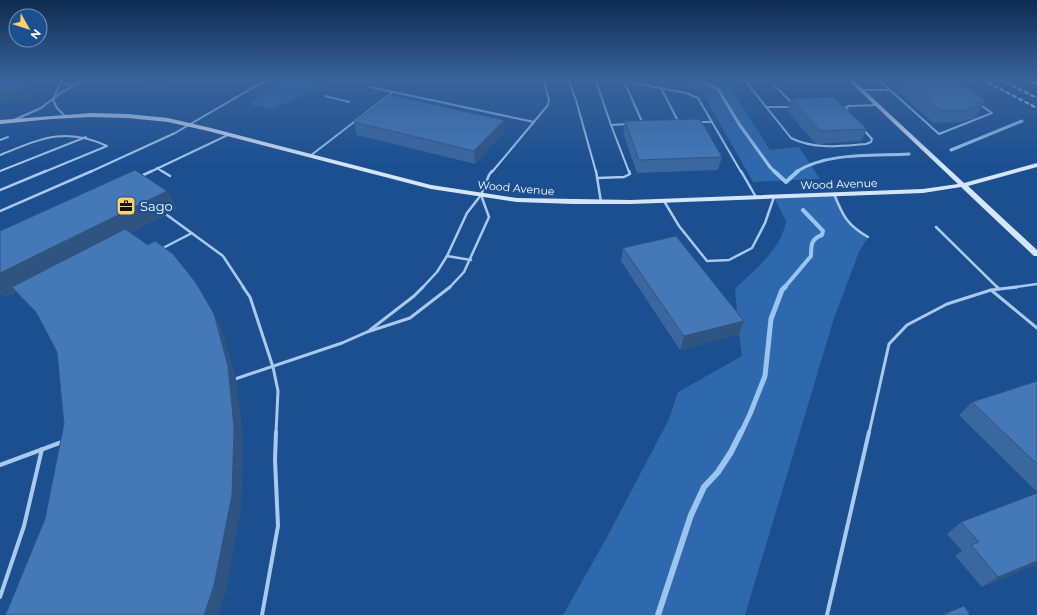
<svg xmlns="http://www.w3.org/2000/svg" width="1037" height="615" font-family="Montserrat,sans-serif">
<style>
.green{fill:#2e69ad}
.lines{fill:none;stroke-linecap:round;stroke-linejoin:round}
.stream-far3{stroke:#9cc4f0;stroke-width:3}
.stream-far2{stroke:#9cc4f0;stroke-width:4}
.stream-far1{stroke:#9cc4f0;stroke-width:5}
.stream{stroke:#9cc4f0;stroke-width:6}
.lane-far3{stroke:#a9c9ee;stroke-width:2}
.lane-far2{stroke:#a9c9ee;stroke-width:2.5}
.lane-far1{stroke:#a9c9ee;stroke-width:3}
.lane{stroke:#a9c9ee;stroke-width:4}
.secondary{fill:#d6e6fa;fill-rule:evenodd}
.rail{stroke:#fff;stroke-width:2;stroke-dasharray:5 2;stroke-linecap:butt}
.wall{fill:#3a679d}
.shaded-wall{fill:#305480}
.building{fill:#4478b7;stroke:#305480}
.labels{text-anchor:middle;dominant-baseline:central;stroke-width:4;stroke-linejoin:round;paint-order:stroke}
.far-street-label{font-size:11px;fill:#fff;stroke:#1b4f8f}
.poi-label{font-size:13px;fill:#fff;stroke:#1b4f8f;text-anchor:start}
</style>
<rect width="100%" height="100%" fill="#1b4f8f"/>
<!-- green -->
<g class="green">
<polygon points="280,79 331,79 311,92 271,109 250,104"/>
<polygon points="638,79 725,79 770,150 799,147 820,179 753,182 702,92"/>
<path d="M834,194C845,220 843,224 868,237L859,252L834,318L745,615H563L606,539L669,419L678,392L742,356L739,334L735,289C755,269 781,250 786,221L774,197Z"/>
</g>
<g class="lines">
<!-- stream-far3 -->
<g class="stream-far3">
<polyline points="690,79 700,81 718,89 739,124 770,167 775,172"/>
<polyline points="951,150 1022,121"/>
<path d="M796,172C826,152 874,156 909,154"/>
</g>
<!-- stream-far2 -->
<g class="stream-far2">
<polyline points="774,171 786,182 798,171"/>
<path d="M784,288L811,256C811,245 811,239 822,235L823,231L803,210"/>
</g>
<!-- stream-far1 -->
<polyline class="stream-far1" points="741,433 750,414 765,376 771,319 782,290 785,287"/>
<!-- stream -->
<polyline class="stream" points="658,615 691,515 704,487 718,472 731,452 741,432"/>
<!-- lane-far3 -->
<g class="lane-far3">
<polyline points="62,79 53,100 57,108 65,116"/>
<polyline points="568,79 576,100 596,172"/>
<polyline points="597,79 596,81 611,125"/>
<polyline points="613,79 686,93 698,98 741,172"/>
<polyline points="770,79 780,79"/>
<polyline points="893,80 879,80 939,134 992,113 979,104"/>
<polyline points="624,81 643,124"/>
<polyline points="60,82 74,86"/>
<path d="M747,83L791,138C815,150 840,146 866,144L871,142L872,139L863,129"/>
<polyline points="775,86 792,103"/>
<polyline points="370,87 534,122"/>
<polyline points="661,88 678,121"/>
<polyline points="861,90 889,90"/>
<polyline points="325,96 349,102"/>
<polyline points="766,107 791,107"/>
<polyline points="848,112 846,107 849,106 877,105"/>
<polyline points="14,120 41,108 62,92 87,79"/>
<polyline points="700,122 712,122"/>
<polyline points="628,124 611,125 629,172"/>
<polyline points="0,140 8,137"/>
<path d="M0,155C40,139 65,126 107,146L44,172"/>
<polyline points="310,156 393,92"/>
<polyline points="157,168 163,172"/>
<polyline points="0,171 86,137"/>
<polyline points="90,172 175,133 268,79"/>
<polyline points="150,172 230,134"/>
<polyline points="492,172 548,105 549,100 543,79"/>
</g>
<!-- lane-far2 -->
<g class="lane-far2">
<polyline points="162,171 170,176"/>
<polyline points="596,171 601,202"/>
<polyline points="741,171 756,197"/>
<polyline points="141,176 152,171"/>
<polyline points="598,178 624,177 630,174 629,171"/>
<polyline points="0,190 46,171"/>
<path d="M834,194C843,216 847,225 868,237"/>
<polyline points="664,201 679,226 707,261 729,260 752,248 765,223 774,197"/>
<polyline points="0,211 92,171"/>
<polyline points="167,215 223,256 244,288"/>
<polyline points="936,227 998,288"/>
<polyline points="161,249 192,233"/>
<polyline points="447,256 471,260"/>
<polyline points="422,288 437,272 447,256 467,213 481,195 489,175 492,171"/>
<polyline points="449,288 464,272 489,217 481,195"/>
<polyline points="1009,288 1037,284"/>
</g>
<!-- lane-far1 -->
<g class="lane-far1">
<polyline points="243,287 250,297 273,367 278,391 276,433"/>
<polyline points="997,287 999,289"/>
<polyline points="991,290 1037,328"/>
<polyline points="370,330 414,296 423,287"/>
<polyline points="235,379 342,343 367,332 410,318 450,287"/>
<polyline points="869,433 889,344 907,325 947,304 991,290 1017,287"/>
</g>
<!-- lane -->
<g class="lane">
<polyline points="0,465 62,442"/>
<polyline points="0,597 24,526 42,449"/>
<polyline points="262,615 278,526 275,460 276,432"/>
<polyline points="827,615 869,432"/>
</g>
<!-- secondary -->
<g class="secondary">
<polygon points="847,79 852,79 964,183 1037,163 1037,167 968,186 1037,250 1037,256 1034,256 961,187 923,193 631,204 574,204 517,202 431,189 208,131 168,122 128,118 91,117 52,119 0,124 0,120 91,113 128,114 168,118 211,128 431,185 517,198 631,200 923,189 958,184"/>
<polygon points="1022,79 1029,79 1037,83 1037,86"/>
</g>
<!-- rail -->
<g class="rail">
<polyline points="981,79 1037,108"/>
<polyline points="999,79 1037,98"/>
</g>
</g>
<!-- wall -->
<g class="wall">
<polygon points="135,79 180,79 169,87 138,85"/>
<polygon points="891,79 957,79 986,101 978,113 977,114 974,119 966,119 964,122 933,123 889,83"/>
<polygon points="791,99 867,129 861,141 816,144 787,111"/>
<polygon points="504,120 504,132 475,164 357,135 354,122"/>
<polygon points="625,121 722,157 718,170 637,173 623,133"/>
<polygon points="167,191 177,209 130,233 221,328 236,379 243,441 241,506 225,594 8,609 45,519 64,424 57,352 37,314 16,292 5,297 0,293 0,231"/>
<polygon points="623,248 744,321 739,334 680,350 621,261"/>
<polygon points="1037,381 1037,492 959,415 972,402"/>
<polygon points="1037,493 1037,564 982,587 955,556 962,551 947,534 961,522"/>
</g>
<!-- shaded-wall -->
<g class="shaded-wall">
<polygon points="30,79 44,79 31,101 0,105 0,92"/>
<polygon points="166,79 180,79 169,87"/>
<polygon points="504,120 504,132 475,164 474,151"/>
<polygon points="167,191 177,209 5,297 0,292 0,273"/>
<polygon points="214,314 221,328 236,379 243,441 241,506 225,594 219,615 204,615"/>
<polygon points="744,321 739,334 680,350 684,336"/>
<polygon points="1037,561 1037,564 982,587 998,577"/>
</g>
<!-- building -->
<g class="building">
<polygon points="0,79 30,79 23,89 0,92"/>
<polygon points="904,79 957,79 986,101 975,102 981,107 968,107 972,110 940,110"/>
<polygon points="390,95 504,120 474,151 354,122"/>
<polygon points="833,97 867,129 821,131 791,99"/>
<polygon points="700,119 722,157 639,160 625,121"/>
<polygon points="135,170 167,191 0,273 0,231"/>
<polygon points="125,229 148,245 155,241 173,254 196,283 214,314 228,366 234,428 232,495 214,585 204,615 5,615 8,609 45,519 64,424 57,352 36,312 12,287"/>
<polygon points="676,236 744,321 684,336 623,248"/>
<polygon points="1037,381 1037,464 972,402"/>
<polygon points="1037,493 1037,561 998,577 971,545 979,542 961,522"/>
<polygon points="964,606 970,615 942,615"/>
</g>
<!-- sky -->
<linearGradient id="sky" x2="0" y2="1"><stop stop-color="#0f2b4f"/><stop offset="0.48" stop-color="#39639b"/><stop offset="1" stop-color="#39639b" stop-opacity="0"/></linearGradient>
<rect width="1037" height="165" fill="url(#sky)"/>
<!-- icons -->
<defs>
<g id="office-square" transform="scale(1)"><rect x="-9" y="-9" width="18" height="18" rx="4" fill="#ffd166" stroke="#1b4f8f"/><path d="M-6-3h4V-5.5h4V-3h4V5H-6ZM-1-4.5V-3h2v-1.5ZM-6 0V1H6V0Z" fill="#111"/></g>
</defs>
<g fill-rule="evenodd">
<use href="#office-square" x="126" y="206"/>
</g>
<g class="labels">
<!-- far-street labels -->
<g class="far-street-label">
<text transform="translate(839 184) rotate(-2)">Wood Avenue</text>
<text transform="translate(516 188) rotate(5)">Wood Avenue</text>
</g>
<!-- poi labels -->
<g class="poi-label">
<text x="140" y="206">Sago</text>
</g>
</g>
<!-- north arrow -->
<g transform="translate(28 28) rotate(129)"><circle r="19" fill="#1b4f8f" stroke="#7695bc"/>
<path d="M0-3L7 15L0 10L-7 15Z" fill="#ffd166"/>
<text y="-6" font-size="11" font-weight="bold" text-anchor="middle" fill="#ffffff">N</text>
</g>
</svg>
